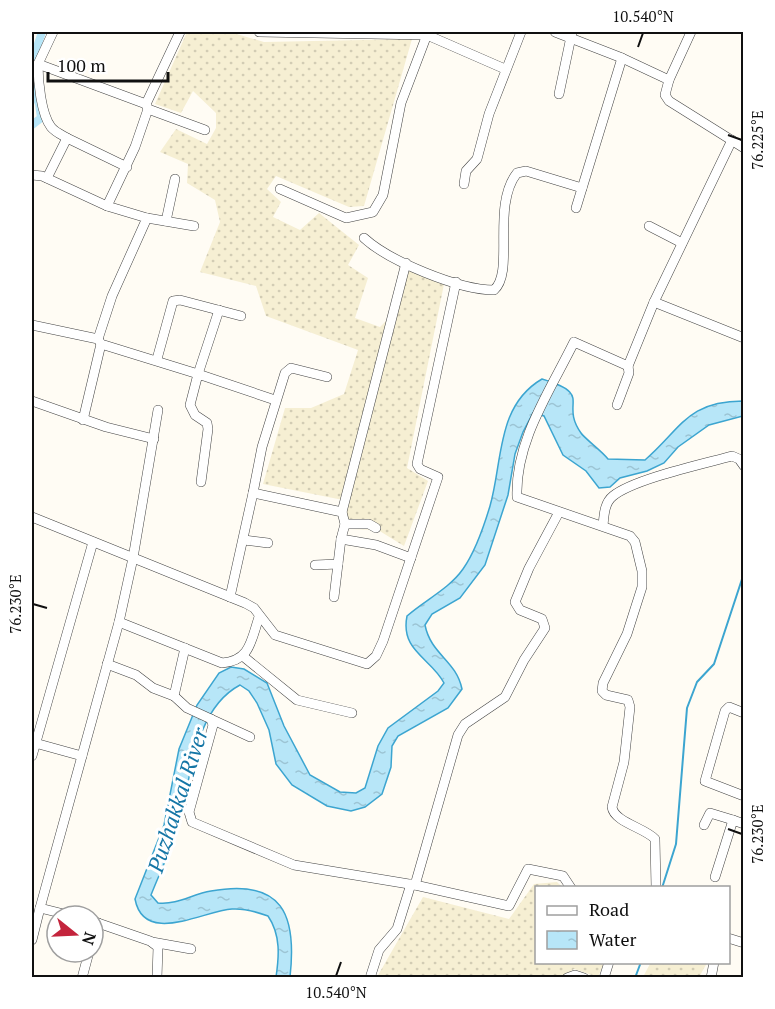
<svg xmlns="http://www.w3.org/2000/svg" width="775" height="1009" font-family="'PT Serif',serif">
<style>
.farmland{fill:url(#farmland-dots)}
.water{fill:url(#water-ripples);stroke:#3ca5d0;stroke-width:1.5}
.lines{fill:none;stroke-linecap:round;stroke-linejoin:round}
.stream{stroke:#3ca5d0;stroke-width:2}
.canal{stroke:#b7e6f8;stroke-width:8}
.minor-casing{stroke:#434343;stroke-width:10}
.minor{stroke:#fff;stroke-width:9}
.ticks{fill:none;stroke:#101010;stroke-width:2}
.labels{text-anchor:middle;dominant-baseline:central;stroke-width:6;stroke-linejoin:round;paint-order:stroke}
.water-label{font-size:22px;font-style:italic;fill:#1576a6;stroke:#fff}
.neatline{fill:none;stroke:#101010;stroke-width:2}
.ticks-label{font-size:15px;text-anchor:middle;fill:#101010}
</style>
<defs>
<pattern id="farmland-dots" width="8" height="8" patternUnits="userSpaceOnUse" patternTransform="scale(1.5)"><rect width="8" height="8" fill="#f6efd3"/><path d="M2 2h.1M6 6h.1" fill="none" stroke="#d2ccb4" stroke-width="1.8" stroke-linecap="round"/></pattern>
<pattern id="water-ripples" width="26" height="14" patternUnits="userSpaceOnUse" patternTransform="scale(1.5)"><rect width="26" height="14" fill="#b7e6f8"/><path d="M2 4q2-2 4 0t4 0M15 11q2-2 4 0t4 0" fill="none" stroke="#9cc4d4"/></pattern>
</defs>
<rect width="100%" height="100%" fill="#fffcf4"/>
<!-- farmland -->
<g class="farmland">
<polygon points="187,32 230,32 264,42 412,39 364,206 349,207 276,176 267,189 281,202 273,217 300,230 319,213 359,245 348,265 368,278 355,318 380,327 390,317 404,269 444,284 407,468 428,481 404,546 378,530 350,529 343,500 263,484 285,408 311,408 344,394 358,350 266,316 256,286 200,272 220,222 215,200 187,183 188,164 160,152 176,129 207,144 216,128 216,113 193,91 181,113 155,104"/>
<polygon points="557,882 562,887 536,888 536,962 604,963 598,977 574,969 560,978 377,977 423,897 509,919 534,884"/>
<polygon points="651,962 707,962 707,963 699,977 643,977"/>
</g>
<!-- water -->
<path class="water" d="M542,379C595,395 559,402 581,433C584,438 602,451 608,459L645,460C681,429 687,401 743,401V416L709,425L678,447L664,463L647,471L620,478L610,487L599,488L586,471L563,455L544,416L533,413L523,432L515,454L508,495L485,565L460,598L432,614L425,625C431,655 456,660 462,689L448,708L398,736L392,746L391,767L382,794L365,807L351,811L327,806L292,785L276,764L269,730L257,703L249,691L240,685C193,710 191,781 178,826C171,850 160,872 151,895L158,903C178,905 192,894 211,891C283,878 297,915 290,977H276C279,957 281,935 268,916C257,912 245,908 232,909C203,911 144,946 135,899L164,825L179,749L197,705L219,673L231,667L244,669L267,683L284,726L310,775L340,792L356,793L365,788L378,746L388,728L438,691L444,683C431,658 400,651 407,616C425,600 449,589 463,569C475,552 484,526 490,506C503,461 496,406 542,379Z"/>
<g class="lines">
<!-- stream -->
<g class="stream">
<polyline points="662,888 676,844 687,708 697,682 714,664 744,573"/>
<polyline points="635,978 641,962"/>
</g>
<!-- canal -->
<g class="canal">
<polyline points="32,62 42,32"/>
<polyline points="32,88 39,104 41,118 32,125"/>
</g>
<!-- minor casing -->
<g class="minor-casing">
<g id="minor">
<polyline points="53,32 38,64 146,104"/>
<polyline points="180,32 146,104 148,109 205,130"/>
<polyline points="259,32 427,35 505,69"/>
<polyline points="555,32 622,58 669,80"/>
<polyline points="691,32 669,80 665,95 669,101 744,148"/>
<path d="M38,64C38,81 41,114 51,127C55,132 62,135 67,138L47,178"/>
<polyline points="559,94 572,32"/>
<polyline points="67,138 127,167"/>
<polyline points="32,175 42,176 107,206"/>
<polyline points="464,184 466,171 477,159 489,114 521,32"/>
<polyline points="280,189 346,218 373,212 383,195 401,103 428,32"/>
<polyline points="576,208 622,58"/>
<polyline points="147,218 194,226"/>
<polyline points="166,221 175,179"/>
<polyline points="649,226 682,243"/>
<path d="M364,238C389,261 459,290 494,290C515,272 491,206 517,173L526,171L582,188"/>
<polyline points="654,302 744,338"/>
<polyline points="32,325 98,339 101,344 198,374 219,310"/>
<polyline points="98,339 112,296 147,218 107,206 135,147 148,109"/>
<polyline points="157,359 173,301 180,300 241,316"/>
<polyline points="327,377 291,368 285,373 262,447 253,493 342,512 345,524 341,539 376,545 411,558"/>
<polyline points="32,401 106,427 154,439"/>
<polyline points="617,405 629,373 628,366"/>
<polyline points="83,420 101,344"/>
<polyline points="201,482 208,429 207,423 195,415 190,405 198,374 275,400"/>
<polyline points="342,512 406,263"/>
<polyline points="32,517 245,603 254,608 275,635 367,664 376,656 383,641 438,477 420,469 417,464 456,282"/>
<polyline points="345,524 369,524 376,528"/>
<path d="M603,526C604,516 604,503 613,496C634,479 703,464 732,456L739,459L744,466"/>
<polyline points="244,540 268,543"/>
<polyline points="315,565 338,564"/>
<polyline points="230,597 253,493"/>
<polyline points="334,597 341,539"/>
<path d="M119,622L222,663C250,661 251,641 259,617"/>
<polyline points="244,657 297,700 352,713"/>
<polyline points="107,664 136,675 153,688 174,696 187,708 250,737"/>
<polyline points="174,696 185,648"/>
<polyline points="744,713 729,707 725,711 705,781 744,796"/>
<polyline points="211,719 213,725 189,812 192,822 294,865 415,885 509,906 528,869 563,876 571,888"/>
<polyline points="35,743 82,756"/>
<polyline points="32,756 93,542"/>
<polyline points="704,825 710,813 733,820"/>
<polyline points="715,877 733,820 744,824"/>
<polyline points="415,885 458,735 465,724 505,697 524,660 545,628 542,619 520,610 515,602 529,568 559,512"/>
<path d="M656,888L655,839C645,828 614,822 612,807L624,762L630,707L628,700L606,695L602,691L603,683L627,634L642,587V571L635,542L630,536L517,497C515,441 550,391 574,342L628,366L654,302L732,140"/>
<polyline points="72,916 40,908 119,622 133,558 158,410"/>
<polyline points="93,921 98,923 93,939"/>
<polyline points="98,923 150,941 158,947 157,978"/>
<polyline points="728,938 744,943"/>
<polyline points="32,940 40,908"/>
<polyline points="152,942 191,949"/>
<polyline points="82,978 89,952"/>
<polyline points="370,978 379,950 397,929 411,884"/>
<polyline points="567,978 575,975 584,978"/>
<polyline points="604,978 609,962"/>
<polyline points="711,978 714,962"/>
</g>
</g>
<!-- minor -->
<use href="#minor" class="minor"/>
</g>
<!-- ticks -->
<path class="ticks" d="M638,47L643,33M728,135L742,140M33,604L47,608M728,829L742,834M336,976L341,962"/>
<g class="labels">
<!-- water labels -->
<g class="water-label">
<text transform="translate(177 800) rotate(-72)">Puzhakkal River</text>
</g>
</g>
<!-- border -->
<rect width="775" height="1009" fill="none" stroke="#ffffff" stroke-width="66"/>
<!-- legend -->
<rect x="535" y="886" width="195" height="78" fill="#ffffff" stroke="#9f9f9f" stroke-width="1.5"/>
<rect x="547" y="906" width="30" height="9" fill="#ffffff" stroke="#9f9f9f" stroke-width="1.5"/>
<text x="589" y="916" font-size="18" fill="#101010">Road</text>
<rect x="547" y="931" width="30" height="18" fill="url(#water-ripples)" stroke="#9f9f9f" stroke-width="1.5"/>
<text x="589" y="946" font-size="18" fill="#101010">Water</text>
<!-- north arrow -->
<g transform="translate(75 934) rotate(108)"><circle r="28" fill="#ffffff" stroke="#9f9f9f" stroke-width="1.5"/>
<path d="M0-4.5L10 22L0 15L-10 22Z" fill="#c4243c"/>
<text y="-9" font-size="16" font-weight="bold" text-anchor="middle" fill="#101010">N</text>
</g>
<!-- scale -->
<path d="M48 72v9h120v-9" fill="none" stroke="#101010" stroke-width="3"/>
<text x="57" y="72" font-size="18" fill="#101010" stroke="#ffffff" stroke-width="4.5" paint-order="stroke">100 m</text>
<rect x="33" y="33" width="709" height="943" class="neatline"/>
<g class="ticks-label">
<text x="643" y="22">10.540°N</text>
<text transform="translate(758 140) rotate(-90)" y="5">76.225°E</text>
<text transform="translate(16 604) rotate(-90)" y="5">76.230°E</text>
<text transform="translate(758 834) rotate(-90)" y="5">76.230°E</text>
<text x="336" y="998">10.540°N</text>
</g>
</svg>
